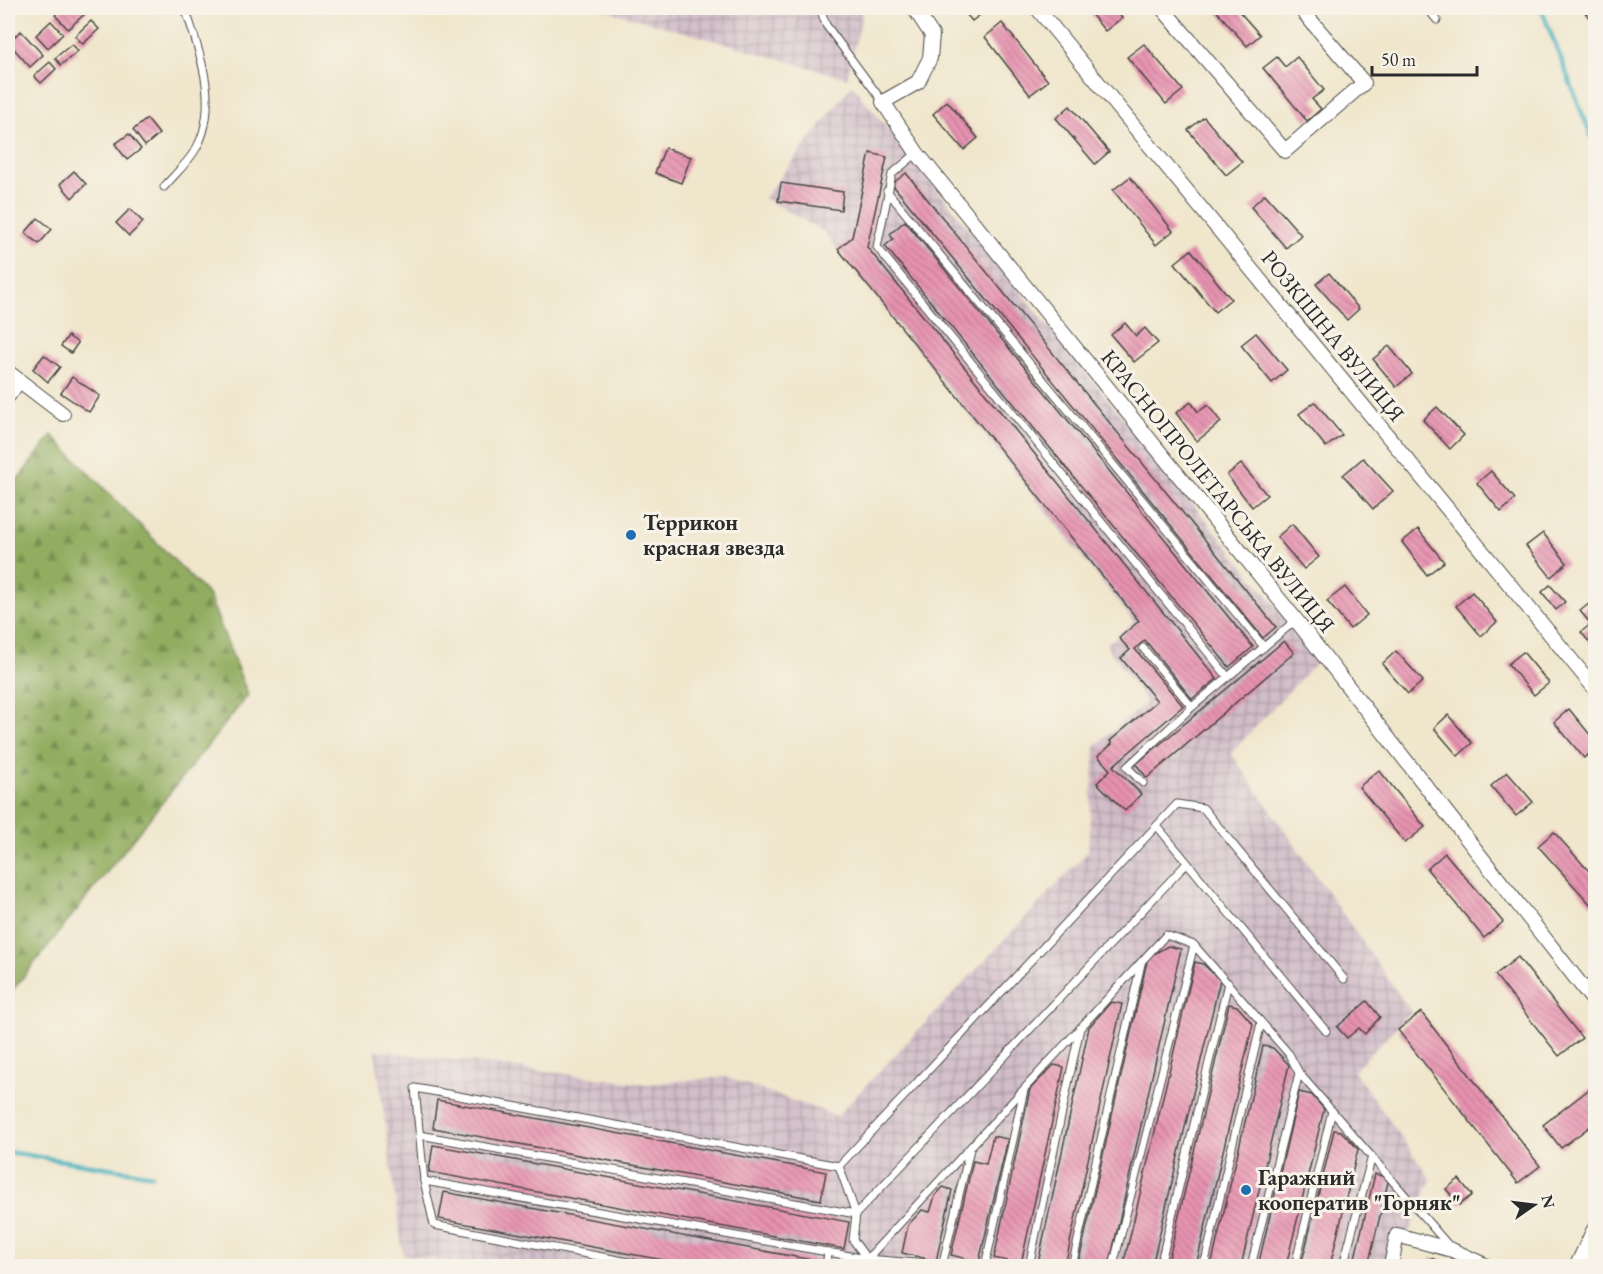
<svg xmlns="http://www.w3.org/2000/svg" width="1603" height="1274" font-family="'EB Garamond',serif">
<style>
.industrial{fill:url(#industrial-grid)}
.forest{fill:url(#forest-firs);stroke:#5e6c46;stroke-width:1.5}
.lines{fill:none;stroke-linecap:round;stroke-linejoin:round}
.stream{stroke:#43b1bf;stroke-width:4.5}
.building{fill:url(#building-back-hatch)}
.lane-casing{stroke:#494743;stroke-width:9}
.street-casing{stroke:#494743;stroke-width:16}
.secondary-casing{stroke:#494743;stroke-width:22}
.lane{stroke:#fff;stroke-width:7}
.street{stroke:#fff;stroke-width:14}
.secondary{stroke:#fff;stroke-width:20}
.tram{stroke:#2b2b2b;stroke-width:1.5}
.poi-dot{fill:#1f6fb2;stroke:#f7f3e8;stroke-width:2}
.labels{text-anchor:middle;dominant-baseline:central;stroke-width:6;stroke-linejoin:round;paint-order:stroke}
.street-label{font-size:22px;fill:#2b2b2b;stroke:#f7f3e8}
.poi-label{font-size:22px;font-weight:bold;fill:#2b2b2b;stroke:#f7f3e8;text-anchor:start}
</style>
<defs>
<pattern id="industrial-grid" width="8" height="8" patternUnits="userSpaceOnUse" patternTransform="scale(1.5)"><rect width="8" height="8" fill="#d1bdc9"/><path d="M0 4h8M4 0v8" fill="none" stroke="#aa9aa3"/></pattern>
<pattern id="forest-firs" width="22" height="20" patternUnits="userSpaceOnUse" patternTransform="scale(1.5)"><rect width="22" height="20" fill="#92ad60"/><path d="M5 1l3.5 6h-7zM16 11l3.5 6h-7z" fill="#778d4f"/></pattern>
<pattern id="building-back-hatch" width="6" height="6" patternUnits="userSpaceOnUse" patternTransform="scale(1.5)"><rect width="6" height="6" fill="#e893b1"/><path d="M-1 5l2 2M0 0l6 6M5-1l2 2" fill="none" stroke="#bc7890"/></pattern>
</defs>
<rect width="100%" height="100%" fill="#f7f3e8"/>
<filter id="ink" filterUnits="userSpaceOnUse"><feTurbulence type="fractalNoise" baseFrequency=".0167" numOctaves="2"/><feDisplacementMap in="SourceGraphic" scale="12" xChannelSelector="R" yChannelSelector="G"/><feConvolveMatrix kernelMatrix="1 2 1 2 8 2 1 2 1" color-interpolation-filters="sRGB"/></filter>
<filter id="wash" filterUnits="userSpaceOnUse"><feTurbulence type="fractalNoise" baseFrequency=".008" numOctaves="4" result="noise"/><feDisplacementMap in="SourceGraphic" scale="24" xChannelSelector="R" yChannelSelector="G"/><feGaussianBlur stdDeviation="1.35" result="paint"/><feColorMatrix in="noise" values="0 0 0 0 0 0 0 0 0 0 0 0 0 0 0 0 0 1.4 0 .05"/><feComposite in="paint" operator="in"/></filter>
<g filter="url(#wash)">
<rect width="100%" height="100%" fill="#f0e6cc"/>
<!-- industrial -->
<g class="industrial">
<polygon points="599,8 864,8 847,78"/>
<polygon points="852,85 1319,659 1231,753 1411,1012 1354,1071 1431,1179 1395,1266 467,1266 403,1254 375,1050 646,1084 725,1077 837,1116 1088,852 1095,746 1147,702 1106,645 1134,622 823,231 764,198"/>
</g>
<!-- forest -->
<polygon class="forest" points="52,435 209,596 248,695 8,996 8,492"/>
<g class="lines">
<!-- stream -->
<g class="stream">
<polyline points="1541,8 1591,136 1596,139"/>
<polyline points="8,1152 153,1175"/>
</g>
</g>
<g id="blocks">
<!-- building -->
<g class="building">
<polygon points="63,8 86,8 89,10 68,29 55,15"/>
<polygon points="961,8 989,8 972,21"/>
<polygon points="1086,8 1113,8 1122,18 1105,31"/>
<polygon points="1214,8 1236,8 1260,35 1247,46"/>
<polygon points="1582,8 1596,8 1596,15 1590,19"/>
<polygon points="51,21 63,34 48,48 36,35"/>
<polygon points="91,21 99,29 83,44 75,36"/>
<polygon points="1002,23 1048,81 1030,95 985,37"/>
<polygon points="21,31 43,55 30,67 8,42"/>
<polygon points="72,44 78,51 61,65 55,58"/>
<polygon points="1144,44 1183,90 1166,104 1127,57"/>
<polygon points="1277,57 1285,67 1297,57 1324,90 1312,99 1321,109 1307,121 1263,68"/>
<polygon points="50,62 56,69 41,83 34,76"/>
<polygon points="947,101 978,138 964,150 933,114"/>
<polygon points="1070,106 1109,152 1095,164 1056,118"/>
<polygon points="1204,117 1242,162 1226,175 1188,130"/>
<polygon points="147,119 159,134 145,146 133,130"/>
<polygon points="129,134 141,149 127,160 115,144"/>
<polygon points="665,148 691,157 681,183 655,173"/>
<polygon points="870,153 887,157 867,247 1217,679 1192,699 1145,640 1135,649 1183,706 1113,766 1141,794 1125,811 1097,783 1110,770 1098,756 1112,744 1110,741 1157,701 1121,658 1130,650 1119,638 1139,621 838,249 852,237"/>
<polygon points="74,171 86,184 72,198 60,184"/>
<polygon points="906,173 1276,627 1263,638 892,184"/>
<polygon points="1130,177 1173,231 1156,245 1113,190"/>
<polygon points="781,183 843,192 841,210 778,201"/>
<polygon points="1265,194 1301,235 1286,248 1251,207"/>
<polygon points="130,209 143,222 129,236 116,223"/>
<polygon points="38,218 52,229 39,244 25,233"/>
<polygon points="905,221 1253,647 1229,667 885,246 893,239 890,234"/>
<polygon points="1191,250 1231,299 1215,312 1175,263"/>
<polygon points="1329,273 1359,309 1347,320 1316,284"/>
<polygon points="1125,323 1136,336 1145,328 1158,343 1134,362 1111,335"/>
<polygon points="1256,333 1287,370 1272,383 1241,345"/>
<polygon points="68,336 78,343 71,353 61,346"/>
<polygon points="1389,346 1412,374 1396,387 1373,359"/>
<polygon points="44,355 60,367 48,382 33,369"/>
<polygon points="72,377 100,396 89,412 61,393"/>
<polygon points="1191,402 1198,412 1208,405 1221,422 1197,441 1176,413"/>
<polygon points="1315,402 1342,435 1326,447 1299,414"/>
<polygon points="1437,407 1464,435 1450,449 1423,420"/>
<polygon points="1363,458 1393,491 1373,509 1343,475"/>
<polygon points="1241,464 1267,495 1252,507 1227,475"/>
<polygon points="1491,471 1515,499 1501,512 1477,483"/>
<polygon points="1292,524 1319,557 1304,569 1277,537"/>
<polygon points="1418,529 1444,562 1427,575 1402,542"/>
<polygon points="1543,533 1567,563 1551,577 1526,546"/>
<polygon points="1550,585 1565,602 1556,610 1542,592"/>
<polygon points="1345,587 1367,615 1350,629 1327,601"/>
<polygon points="1472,592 1497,622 1481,636 1456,606"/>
<polygon points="1596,598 1596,646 1594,648 1581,632 1591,624 1580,611"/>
<polygon points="1284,641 1294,653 1147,778 1136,764"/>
<polygon points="1396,651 1423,681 1408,694 1382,664"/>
<polygon points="1523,652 1549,683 1534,695 1508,664"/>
<polygon points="1569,709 1596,742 1596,748 1584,758 1554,722"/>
<polygon points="1448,715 1472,743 1458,756 1434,728"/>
<polygon points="1379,770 1425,827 1405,843 1359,787"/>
<polygon points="1507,772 1533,802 1516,816 1491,786"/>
<polygon points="1554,832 1596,879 1596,902 1591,905 1538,846"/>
<polygon points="1445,853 1503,922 1484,938 1427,869"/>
<polygon points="1168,946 1181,949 1109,1266 1078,1265 1148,957"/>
<polygon points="1518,957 1582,1038 1559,1056 1495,975"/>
<polygon points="1195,962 1203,964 1220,980 1152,1266 1123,1266"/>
<polygon points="1367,1001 1380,1017 1365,1034 1359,1028 1347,1038 1337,1027"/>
<polygon points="1111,1002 1122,1004 1065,1266 1038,1263 1089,1027"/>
<polygon points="1229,1004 1237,1006 1253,1024 1196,1266 1167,1266"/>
<polygon points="1421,1012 1540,1166 1518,1183 1398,1030"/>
<polygon points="1263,1046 1273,1048 1289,1065 1241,1266 1211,1266"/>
<polygon points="1054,1065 1064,1067 1021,1264 994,1258 1030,1089"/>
<polygon points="1596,1084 1596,1122 1561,1148 1543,1125"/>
<polygon points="1299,1092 1312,1095 1324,1109 1286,1266 1258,1266"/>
<polygon points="437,1100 826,1172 821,1200 433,1128"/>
<polygon points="1334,1130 1341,1131 1358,1149 1330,1266 1301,1266"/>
<polygon points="993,1136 1008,1139 979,1262 951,1255 973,1161 986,1164"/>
<polygon points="433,1145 849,1222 844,1249 429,1172"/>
<polygon points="1375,1174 1389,1178 1368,1266 1353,1266"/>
<polygon points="1459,1179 1472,1195 1459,1205 1446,1189"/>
<polygon points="943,1187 952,1190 936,1261 902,1253 908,1225 922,1210 930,1212 935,1196"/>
<polygon points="444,1192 818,1261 817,1266 696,1266 439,1219"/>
<polygon points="1431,1258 1451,1266 1427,1266"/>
</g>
</g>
</g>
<g filter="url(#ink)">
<use href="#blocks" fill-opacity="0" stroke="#494743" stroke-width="1.5"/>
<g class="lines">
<!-- lane casing -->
<g class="lane-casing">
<g id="lane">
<polyline points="820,8 826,25 883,102"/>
<polyline points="1427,8 1437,20"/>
<polyline points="917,153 892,174 877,247 1228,677"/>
<path d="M164,187C174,175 189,162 197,147C220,104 199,50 185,8"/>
<polyline points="887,191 1264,647"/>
<polyline points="1143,648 1192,707"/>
<polyline points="1143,783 1127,767 1192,707 1296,620"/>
<polyline points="1157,826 1326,1031"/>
<polyline points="1187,863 856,1214 853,1240 867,1259 1166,935 1194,945 1289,1054 1299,1073 1449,1246"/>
<polyline points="420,1135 856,1214 839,1166 1177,804 1203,808 1344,979"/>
<polyline points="424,1181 867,1259 951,1266"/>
<polyline points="650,1266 434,1225 424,1181 415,1088 839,1166"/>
<polyline points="826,1266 828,1252"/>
<polyline points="942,1266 970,1149"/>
<polyline points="985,1266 1024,1090"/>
<polyline points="1029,1266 1080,1028"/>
<polyline points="1072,1266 1141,964"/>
<polyline points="1113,1266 1194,945"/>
<polyline points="1160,1266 1228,983"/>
<polyline points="1204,1266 1261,1023"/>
<polyline points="1251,1266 1299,1073"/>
<polyline points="1295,1266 1332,1111"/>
<polyline points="1343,1266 1372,1156"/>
</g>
</g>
<!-- street casing -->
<g class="street-casing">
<g id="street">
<polyline points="914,8 932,35 930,58 918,82 883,102 917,153 1296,620 1596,1004"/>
<polyline points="1037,8 1596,690"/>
<polyline points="1162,8 1285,151 1364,83 1300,8"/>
<polyline points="8,372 63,414"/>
<polyline points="8,396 19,381"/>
<polyline points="1391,1266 1397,1235 1452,1250 1487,1266"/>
</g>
</g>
<!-- secondary casing -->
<g class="secondary-casing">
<polyline id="secondary" points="1580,1266 1596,1232"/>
</g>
<!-- lane -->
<use href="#lane" class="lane"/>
<!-- street -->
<use href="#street" class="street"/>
<!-- secondary -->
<use href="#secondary" class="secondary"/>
<!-- tram -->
<polyline class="tram" points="1587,1266 1596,1247"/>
</g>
</g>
<!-- markers -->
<g class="poi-dot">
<circle cx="631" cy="535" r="6"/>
<circle cx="1246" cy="1190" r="6"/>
</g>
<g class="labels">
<!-- street labels -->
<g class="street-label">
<text transform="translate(1333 336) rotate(51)">РОЗКІШНА ВУЛИЦЯ</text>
<text transform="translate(1218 491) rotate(51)">КРАСНОПРОЛЕТАРСЬКА ВУЛИЦЯ</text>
</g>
<!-- poi labels -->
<g class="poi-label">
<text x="643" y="522">Террикон<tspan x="643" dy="25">красная звезда</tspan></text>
<text x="1258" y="1177">Гаражний<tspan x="1258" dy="25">кооператив "Горняк"</tspan></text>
</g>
</g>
<!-- margin -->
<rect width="1603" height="1274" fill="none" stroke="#f7f3e8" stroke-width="30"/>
<!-- north arrow -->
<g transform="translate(1534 1205) rotate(76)" stroke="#f7f3e8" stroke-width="4.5" paint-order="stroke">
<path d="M0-4.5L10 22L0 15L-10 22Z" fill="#2b2b2b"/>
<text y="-9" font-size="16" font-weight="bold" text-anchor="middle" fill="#2b2b2b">N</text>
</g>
<!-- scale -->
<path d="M1372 66v9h105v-9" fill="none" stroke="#2b2b2b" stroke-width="3"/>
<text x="1381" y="66" font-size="18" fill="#2b2b2b" stroke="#f7f3e8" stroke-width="4.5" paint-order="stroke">50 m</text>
</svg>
